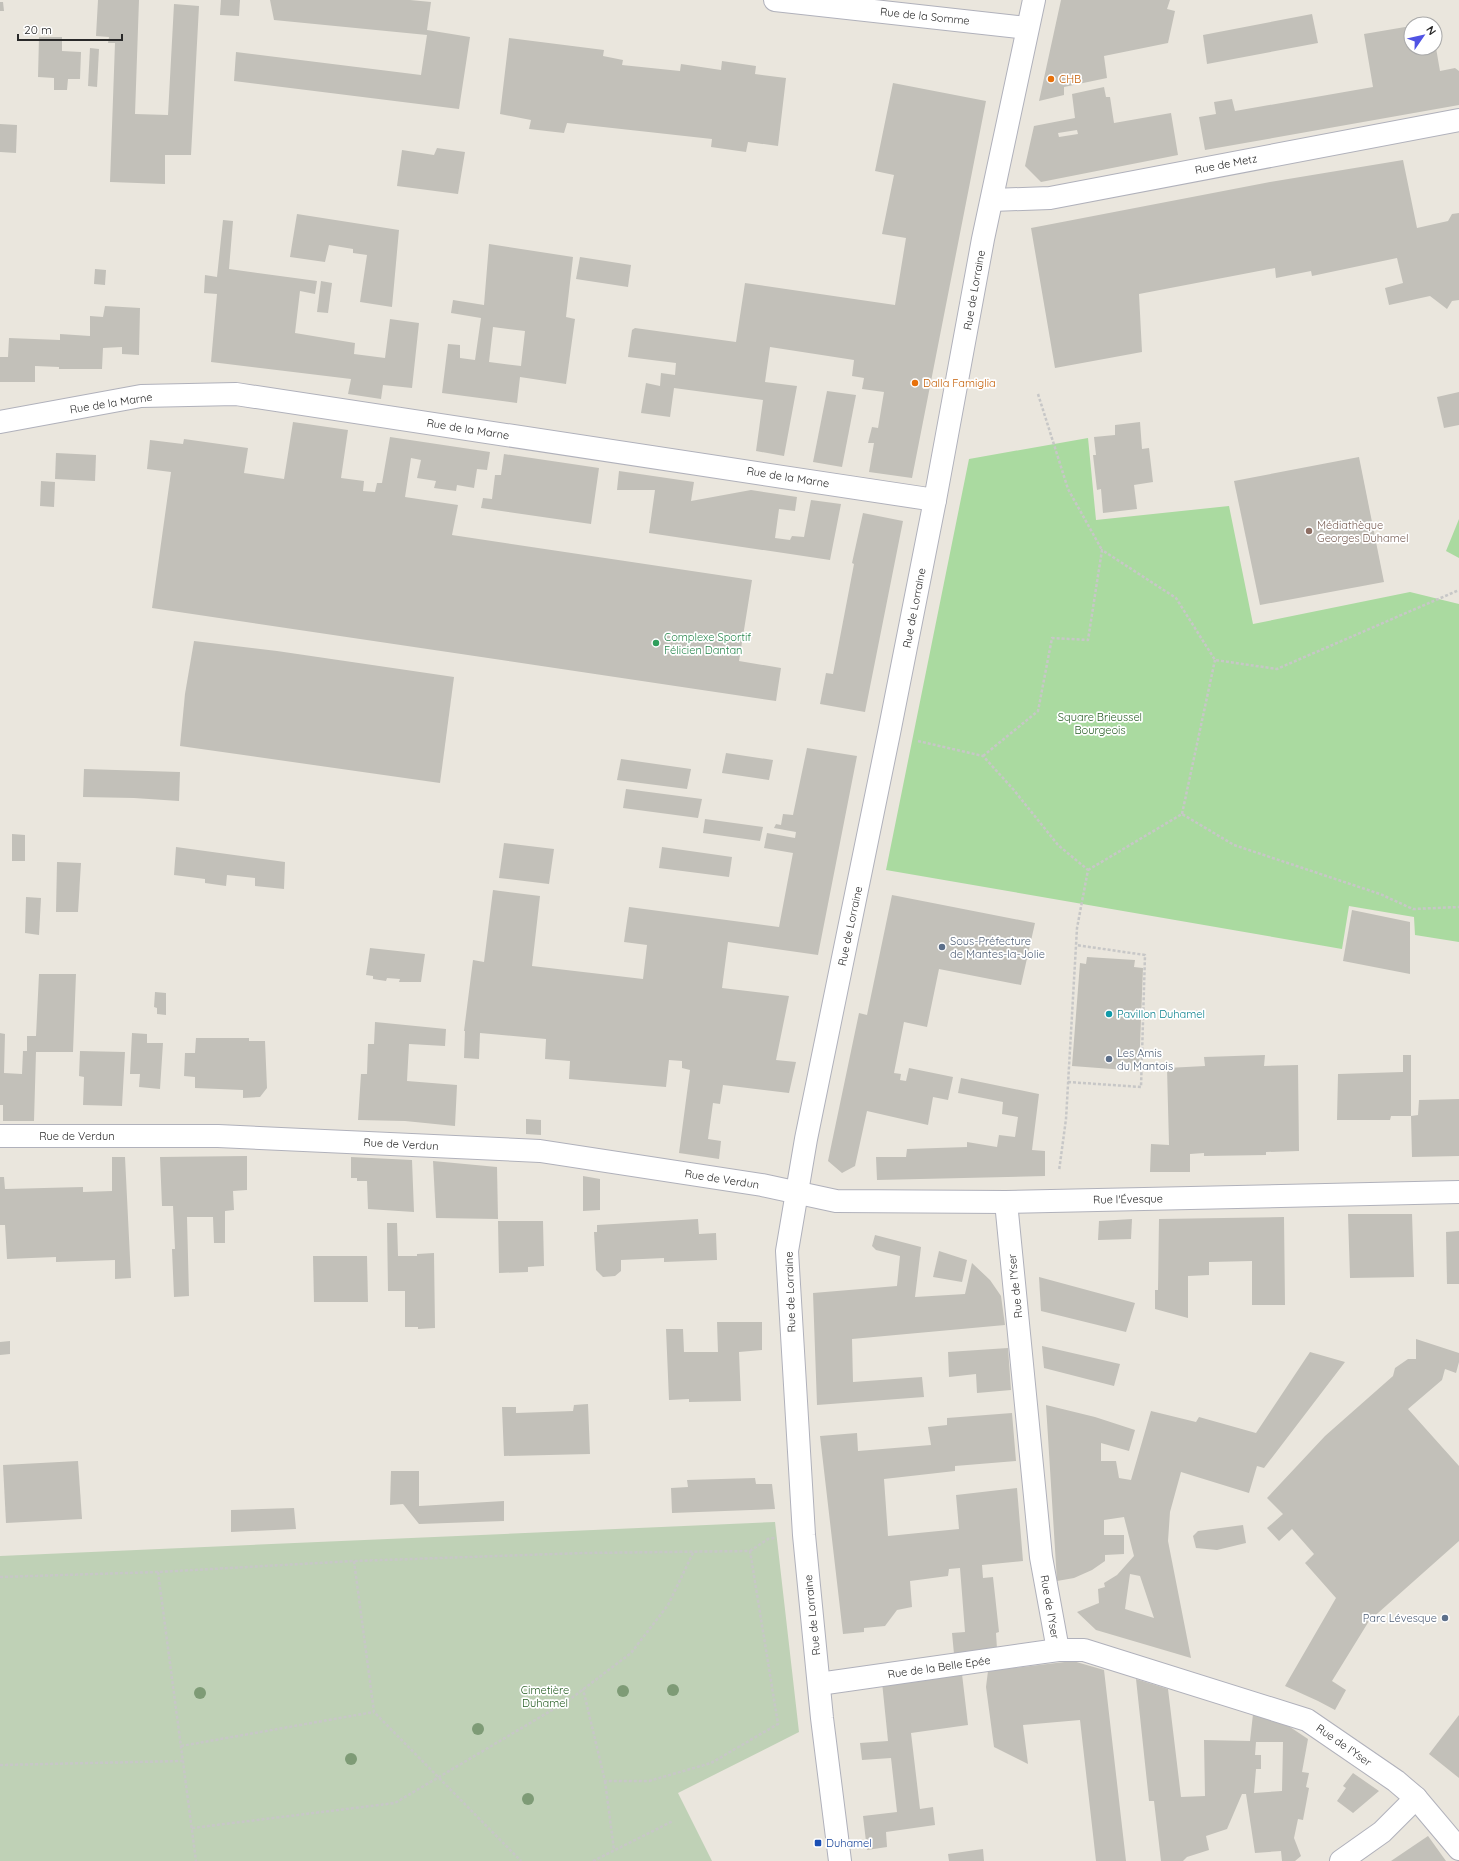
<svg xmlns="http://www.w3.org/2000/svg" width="1459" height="1861" font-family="Quicksand,sans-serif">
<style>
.green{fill:#aadaa0}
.cemetery{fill:#bfd1b6}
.building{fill:#c2c0b9;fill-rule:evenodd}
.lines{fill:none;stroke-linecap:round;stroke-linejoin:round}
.street-casing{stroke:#b0b1bb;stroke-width:24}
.secondary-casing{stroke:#b0b1bb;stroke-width:24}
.path{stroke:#c7c7c7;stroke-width:2.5;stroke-dasharray:3 2;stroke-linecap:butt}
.street{stroke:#fff;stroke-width:22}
.secondary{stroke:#fff;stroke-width:22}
.tree{fill:#7e9b76}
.food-dot{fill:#e8710a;stroke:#fff;stroke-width:1.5}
.education-dot{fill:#8d6e63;stroke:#fff;stroke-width:1.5}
.leisure-dot{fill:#2e9e5b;stroke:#fff;stroke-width:1.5}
.service-dot{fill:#5c6f8a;stroke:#fff;stroke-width:1.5}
.culture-dot{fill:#0f9aa8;stroke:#fff;stroke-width:1.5}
.transit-dot{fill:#1a4fb4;stroke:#fff;stroke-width:1.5}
.labels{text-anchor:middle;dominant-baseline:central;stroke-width:3.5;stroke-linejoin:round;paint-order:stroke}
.street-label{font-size:11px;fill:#292929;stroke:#fff}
.food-label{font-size:11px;fill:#c56008;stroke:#fff;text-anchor:start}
.education-label{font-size:11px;fill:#785e54;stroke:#fff;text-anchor:start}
.leisure-label{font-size:11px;fill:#27864d;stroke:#fff;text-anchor:start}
.park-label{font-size:11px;fill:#255d22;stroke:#fff}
.service-label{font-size:11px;fill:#4e5e75;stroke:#fff;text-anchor:start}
.culture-label{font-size:11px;fill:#0d838f;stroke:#fff;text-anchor:start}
.transit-label{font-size:11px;fill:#164399;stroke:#fff;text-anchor:start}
</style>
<rect width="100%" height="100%" fill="#eae6dd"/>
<!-- green -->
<g class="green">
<polygon points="1088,438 1096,520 1229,506 1253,624 1410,592 1459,604 1459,942 1415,935 1414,917 1349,906 1342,949 886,870 969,459"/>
<polygon points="1459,519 1459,558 1446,551"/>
</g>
<!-- cemetery -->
<polygon class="cemetery" points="775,1522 799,1732 678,1793 712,1861 0,1861 0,1556"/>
<!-- building -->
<g class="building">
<polygon points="98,0 139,0 135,114 168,115 174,4 199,6 191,155 165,155 165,184 110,182 115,43 108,43 109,37 96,36"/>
<polygon points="221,0 240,0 239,16 220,15"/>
<polygon points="270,0 410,0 431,2 427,30 470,37 459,109 234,81 236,52 421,75 427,35 274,20"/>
<polygon points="1061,0 1170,0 1167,9 1175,11 1168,43 1104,56 1107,78 1064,87 1064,95 1039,101"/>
<polygon points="0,2 3,2 4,11 0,11"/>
<polygon points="1312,14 1318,43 1207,64 1203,35"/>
<polygon points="1411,26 1411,48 1436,48 1440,71 1455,68 1459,71 1459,105 1205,150 1199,117 1216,114 1214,102 1232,99 1235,111 1373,87 1364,34"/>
<polygon points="39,37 62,37 62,51 81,52 80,79 68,79 67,90 54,90 54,78 38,77"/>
<polygon points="509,38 604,50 603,56 623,60 622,65 680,71 681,64 721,70 722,61 756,66 755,74 786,78 778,146 748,142 746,152 711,147 712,139 567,123 564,133 529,129 531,120 500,114"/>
<polygon points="90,48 99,49 97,87 88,86"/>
<polygon points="893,83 986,101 912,478 869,472 874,443 868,443 872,427 878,428 884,392 862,389 864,378 852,376 854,360 770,347 765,382 797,386 784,456 756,451 763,400 674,388 670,417 641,413 646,383 660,386 661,373 675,375 676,363 628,357 632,330 635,328 736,342 745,283 895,305 906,238 882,234 894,175 875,171"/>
<path d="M1104,87L1106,97H1110L1114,123L1171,113L1178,155L1041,182L1025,166L1034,126L1075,118L1072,94ZM1077,130L1078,134L1059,137L1058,133Z"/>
<polygon points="0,124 17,125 16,153 0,152"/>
<polygon points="437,148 465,152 458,194 397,186 402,150 434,155"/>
<polygon points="1403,160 1417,228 1448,221 1452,214 1459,213 1459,300 1452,301 1447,309 1430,296 1389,305 1385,288 1403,283 1397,258 1312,276 1311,271 1276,278 1275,268 1139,294 1142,352 1055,368 1031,228 1270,182"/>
<polygon points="297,214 399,230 392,307 360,302 367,255 353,253 353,249 329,245 325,262 290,257"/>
<polygon points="223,220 233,221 229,269 317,281 315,294 300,291 295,333 355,343 354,354 385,358 390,319 419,323 412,388 383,385 381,399 348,394 351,379 211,362 217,294 204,293 205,275 217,277"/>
<path d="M489,244L573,257L566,317L575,319L566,384L520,377L517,403L442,393L448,344L460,345V358L475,360L481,318L451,313L453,300L484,305ZM493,327L525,331L521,366L489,362Z"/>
<polygon points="580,257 631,265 628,287 576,279"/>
<polygon points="95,269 106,270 105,285 94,284"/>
<polygon points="321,281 332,283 328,313 317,312"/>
<polygon points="105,306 140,308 139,355 122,354 122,347 103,348 102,369 59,369 59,367 35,366 35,382 0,382 0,357 8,357 9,338 60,340 60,334 90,336 90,316 103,317"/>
<polygon points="827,391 856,395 842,467 813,462"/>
<polygon points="1459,392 1459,425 1444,428 1437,397"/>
<polygon points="293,422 348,430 341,478 364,481 363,491 375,492 377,483 382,483 390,437 490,452 487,470 477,469 474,488 457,485 456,491 434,488 436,481 417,478 421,460 411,458 405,497 458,505 452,535 752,580 739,661 781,668 776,701 152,608 171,472 147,469 150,440 183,444 184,439 248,448 244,473 284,479"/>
<polygon points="1140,422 1142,449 1149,448 1153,482 1134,485 1137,509 1103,513 1101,489 1097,490 1093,455 1096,455 1094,437 1115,435 1115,425"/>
<polygon points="56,453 96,455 95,481 55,479"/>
<polygon points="504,454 599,468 591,524 481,508 483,498 492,499 495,475 501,475"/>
<polygon points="1359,457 1384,582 1260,605 1234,481"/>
<polygon points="619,471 694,482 691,501 751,490 797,497 795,511 779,509 775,538 790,540 792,536 804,537 811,500 841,504 830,560 649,533 655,490 617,490"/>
<polygon points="41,481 55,482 54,507 40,506"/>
<polygon points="863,513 903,521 865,712 820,704 826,673 833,674 854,564 852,563"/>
<polygon points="194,641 277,651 454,677 440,783 180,746 185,694"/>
<polygon points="807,748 857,756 818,955 728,942 722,988 789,996 776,1060 796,1062 789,1093 723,1085 720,1104 713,1103 708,1139 721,1141 719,1159 679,1153 690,1070 682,1068 682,1061 669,1060 666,1087 569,1079 570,1061 545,1059 546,1039 480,1033 479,1059 464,1058 465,1031 464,1031 473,960 484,962 493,890 540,896 532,966 643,979 647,945 624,942 629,907 779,927 793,853 764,848 767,833 795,838 796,832 774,828 776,824 781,825 783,814 793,815"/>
<polygon points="726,753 773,760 769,780 722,773"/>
<polygon points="621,759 691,769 687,789 617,780"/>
<polygon points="84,769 180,772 179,801 134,798 83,797"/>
<polygon points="626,789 702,799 698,818 623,808"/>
<polygon points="705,819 763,827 760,841 703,833"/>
<polygon points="12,834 25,835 25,861 12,861"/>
<polygon points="504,843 554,849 549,884 499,878"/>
<polygon points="176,847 285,862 284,889 255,886 255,878 227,875 226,886 205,883 205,879 174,875"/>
<polygon points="662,847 732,857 729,877 659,868"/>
<polygon points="57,862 81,863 78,912 56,912"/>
<polygon points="892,895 1035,923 1021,985 939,969 927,1027 904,1022 894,1073 901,1074 900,1080 906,1081 909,1068 953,1077 948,1100 933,1097 928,1125 867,1111 855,1166 842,1173 828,1161 859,1013 867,1015"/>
<polygon points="26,897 41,898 39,935 25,933"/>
<polygon points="1352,910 1410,922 1410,974 1343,961"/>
<polygon points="370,948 425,954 421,982 399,982 400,979 387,978 386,981 373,979 373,976 366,975"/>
<polygon points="1087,957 1135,960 1134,967 1143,968 1139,1071 1072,1066 1080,963 1086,964"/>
<polygon points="39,974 76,974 73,1052 36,1052 34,1121 3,1121 3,1105 0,1105 0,1033 5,1034 4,1073 22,1074 23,1051 27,1051 27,1036 36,1036"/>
<polygon points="155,992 166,993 166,1015 157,1014 157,1008 154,1007"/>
<polygon points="375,1022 446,1029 445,1046 409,1044 407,1081 457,1085 455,1126 405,1121 358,1120 361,1074 367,1074 368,1044 374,1044"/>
<polygon points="132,1033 147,1034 147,1043 163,1043 160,1089 139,1087 140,1074 130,1074"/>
<polygon points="196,1038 249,1038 249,1041 265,1041 267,1088 260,1097 243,1098 243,1090 195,1088 195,1077 184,1076 185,1053 195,1053"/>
<polygon points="80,1051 125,1052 122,1106 83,1105 84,1077 79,1076"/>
<polygon points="1265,1055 1264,1066 1298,1065 1299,1151 1266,1152 1266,1155 1204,1156 1204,1153 1190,1154 1190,1172 1150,1172 1151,1144 1169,1145 1167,1068 1205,1066 1204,1057"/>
<polygon points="1403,1055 1411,1055 1411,1116 1418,1115 1419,1100 1459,1099 1459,1156 1412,1157 1411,1116 1391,1116 1390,1120 1337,1120 1338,1074 1403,1072"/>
<polygon points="961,1078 1039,1094 1032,1150 1045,1151 1045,1176 877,1180 876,1157 906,1157 907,1149 967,1147 967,1142 997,1147 999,1135 1015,1137 1018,1117 1002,1114 1003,1102 958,1093"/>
<polygon points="526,1119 541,1120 541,1135 526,1134"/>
<polygon points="247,1156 247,1190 233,1191 234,1210 225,1211 225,1243 214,1243 213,1217 187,1217 189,1296 174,1297 172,1249 175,1249 173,1206 162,1206 160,1157"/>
<polygon points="112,1157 125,1157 131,1278 115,1279 115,1260 56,1262 56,1257 7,1259 5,1225 0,1225 0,1177 4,1177 5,1189 83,1187 83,1192 112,1191"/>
<polygon points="351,1157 412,1160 414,1212 368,1209 367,1181 357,1181 357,1178 351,1178"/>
<polygon points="433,1161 497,1167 498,1219 436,1218"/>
<polygon points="583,1176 600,1179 600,1210 583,1211"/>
<polygon points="1348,1214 1412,1214 1414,1277 1350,1278"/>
<polygon points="1284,1217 1285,1305 1252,1305 1252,1261 1209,1262 1209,1275 1188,1276 1188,1318 1155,1309 1155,1290 1158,1290 1159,1219"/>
<polygon points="698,1219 699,1234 716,1233 717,1260 664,1262 664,1258 621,1260 621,1271 615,1276 603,1277 596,1270 594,1232 597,1232 597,1225"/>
<polygon points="1132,1219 1131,1239 1098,1240 1099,1221"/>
<polygon points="498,1221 543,1221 544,1266 528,1267 528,1272 499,1273"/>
<polygon points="387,1223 397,1223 398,1256 417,1256 417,1254 434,1253 435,1328 418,1329 418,1327 405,1327 405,1291 388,1291"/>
<polygon points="1459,1231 1459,1284 1447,1284 1446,1232"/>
<polygon points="875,1235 921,1247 915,1297 965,1294 972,1263 990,1280 1001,1296 1005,1325 852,1339 853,1382 922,1377 924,1397 817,1405 813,1293 897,1286 900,1256 876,1250 872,1246"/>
<polygon points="939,1251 967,1260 962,1282 933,1277"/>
<polygon points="313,1256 367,1256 368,1302 314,1302"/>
<polygon points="1039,1277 1135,1303 1126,1332 1041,1311"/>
<polygon points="717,1322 762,1322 762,1350 739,1352 741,1401 689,1402 689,1399 669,1400 666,1329 683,1329 684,1352 718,1352"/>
<polygon points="1416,1339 1459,1353 1459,1362 1456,1373 1445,1369 1442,1380 1408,1409 1459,1466 1459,1541 1369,1621 1332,1681 1346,1690 1335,1710 1318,1701 1285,1686 1336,1598 1305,1563 1314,1554 1292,1529 1279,1541 1267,1528 1283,1514 1267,1498 1325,1436 1393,1376 1395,1368 1408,1359 1416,1359"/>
<polygon points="10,1341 10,1354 0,1355 0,1342"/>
<polygon points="1042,1346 1120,1364 1114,1386 1044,1368"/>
<polygon points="1008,1348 1011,1390 977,1393 976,1374 949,1377 948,1352"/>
<path d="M1310,1352L1345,1362L1264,1468L1257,1466L1249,1493L1181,1472L1170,1512L1168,1541L1191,1658L1096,1630L1077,1612L1099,1603L1098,1589L1105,1587L1104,1583L1117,1575L1134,1556L1124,1517L1104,1520V1535H1124V1554L1105,1555V1561L1092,1570L1074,1578L1057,1581L1046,1405L1095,1417L1135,1430L1129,1451L1101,1443V1461H1116L1119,1478L1131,1480L1151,1411L1196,1422L1199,1417L1256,1433ZM1130,1574L1140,1576L1154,1618L1125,1609Z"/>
<polygon points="588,1404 590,1454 504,1456 502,1407 516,1407 516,1413 573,1411 574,1405"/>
<polygon points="1012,1413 1016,1461 955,1466 955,1471 884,1479 888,1536 959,1529 956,1495 1017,1488 1023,1561 982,1565 983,1578 993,1577 999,1632 996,1633 997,1649 954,1654 952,1633 965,1632 960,1568 949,1569 948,1576 910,1581 912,1607 897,1610 885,1626 864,1628 864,1632 843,1634 820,1436 857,1433 858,1451 931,1445 928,1427 947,1425 947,1418"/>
<polygon points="78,1461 82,1519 6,1523 3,1465"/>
<polygon points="391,1471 419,1471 419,1506 504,1501 504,1521 419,1524 403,1504 390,1505"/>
<polygon points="755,1478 756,1484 772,1484 775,1509 672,1513 671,1488 688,1487 687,1480"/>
<polygon points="294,1508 296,1529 231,1532 231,1510"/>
<polygon points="1243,1525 1246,1543 1217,1550 1196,1548 1193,1536 1198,1531"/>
<polygon points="1073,1661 1104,1670 1126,1861 1096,1861 1080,1720 1023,1725 1028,1764 994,1747 986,1687 988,1671"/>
<polygon points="962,1674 968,1725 911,1733 920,1809 933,1807 935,1825 886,1832 887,1847 867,1850 863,1816 897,1812 891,1758 862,1760 860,1743 888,1741 882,1682"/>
<path d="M1136,1679L1168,1689L1181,1797L1205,1796L1204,1740L1250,1741L1253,1714L1284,1723L1308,1739L1302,1772L1309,1773L1306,1787L1309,1788L1303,1820L1298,1819L1294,1838L1301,1856L1295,1861H1282L1281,1851L1255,1853L1246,1794H1242L1227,1829L1206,1836L1209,1850L1187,1857L1183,1861H1161L1154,1801H1149ZM1256,1742H1283L1282,1791L1254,1793L1256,1769H1261V1755H1255Z"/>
<polygon points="1459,1715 1459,1778 1429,1754"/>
<polygon points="1353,1773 1379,1791 1353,1813 1337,1801 1346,1788 1343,1786"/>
<polygon points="1428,1836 1446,1861 1391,1861"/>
<polygon points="983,1849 984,1861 949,1861 948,1854"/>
</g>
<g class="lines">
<!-- street casing -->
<g class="street-casing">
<g id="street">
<polyline points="775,0 1027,28"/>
<polyline points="992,200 1050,198 1459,120"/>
<polyline points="0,422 141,396 236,394 935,500"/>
<polyline points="0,1136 218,1136 540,1151 762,1185 836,1201 1006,1202 1459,1192"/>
<polyline points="1006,1202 1041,1557 1058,1650 1084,1650 1307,1720 1396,1781 1416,1798 1459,1849"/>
<polyline points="819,1684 1058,1650"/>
<polyline points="1341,1861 1382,1832 1416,1798"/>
</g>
</g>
<!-- secondary casing -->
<g class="secondary-casing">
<polyline id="secondary" points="840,1861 822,1718 804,1535 787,1251 806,1139 889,733 935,500 983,239 1034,0"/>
</g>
<!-- path -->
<g class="path">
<polyline points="1038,394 1068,489 1102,550"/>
<polyline points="918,741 983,756 1013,789 1058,845 1088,870 1077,928 1066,1119 1059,1171"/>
<polyline points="983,756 1038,711 1052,638 1088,640 1102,550 1176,598 1215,660 1277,669 1459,590"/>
<polyline points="1182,814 1215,660"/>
<polyline points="1088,870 1182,814 1234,845 1380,894 1413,909 1459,907"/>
<polyline points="1068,1082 1141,1087 1145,955 1076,945"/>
<polyline points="750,1551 768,1539 775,1538"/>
<polyline points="354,1561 374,1712 521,1861"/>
<polyline points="158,1572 196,1861"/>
<polyline points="0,1577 158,1572 354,1561 584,1553 750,1551 778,1724 711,1763 649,1781 605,1781 583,1689"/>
<polyline points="181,1746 374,1712"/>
<polyline points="0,1765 183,1761"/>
<polyline points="605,1781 614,1850"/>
<polyline points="192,1828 395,1803 569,1700 631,1653 668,1605 693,1553"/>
<polyline points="593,1861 673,1821"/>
</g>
<!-- street -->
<use href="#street" class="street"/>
<!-- secondary -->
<use href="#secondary" class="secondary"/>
</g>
<!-- trees -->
<g class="tree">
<circle cx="673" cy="1690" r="6"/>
<circle cx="623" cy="1691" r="6"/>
<circle cx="200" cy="1693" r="6"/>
<circle cx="478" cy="1729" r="6"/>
<circle cx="351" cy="1759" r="6"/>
<circle cx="528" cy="1799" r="6"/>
</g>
<!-- markers -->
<g class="food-dot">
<circle cx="1051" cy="79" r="4"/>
<circle cx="915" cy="383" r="4"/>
</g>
<circle class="education-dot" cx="1309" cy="531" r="4"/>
<circle class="leisure-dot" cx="656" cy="643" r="4"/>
<g class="service-dot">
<circle cx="942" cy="947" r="4"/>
<circle cx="1109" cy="1059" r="4"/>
<circle cx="1445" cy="1618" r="4"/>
</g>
<circle class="culture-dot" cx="1109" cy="1014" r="4"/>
<rect class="transit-dot" x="814" y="1839" width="8" height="8" rx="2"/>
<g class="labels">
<!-- street labels -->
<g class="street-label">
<text transform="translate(925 16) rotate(6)">Rue de la Somme</text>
<text transform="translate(1226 164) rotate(-11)">Rue de Metz</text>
<text transform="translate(974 290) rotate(-80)">Rue de Lorraine</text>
<text transform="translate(111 403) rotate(-9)">Rue de la Marne</text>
<text transform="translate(468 429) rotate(9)">Rue de la Marne</text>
<text transform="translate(788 477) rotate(9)">Rue de la Marne</text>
<text transform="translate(914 608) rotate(-79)">Rue de Lorraine</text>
<text transform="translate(850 926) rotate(-78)">Rue de Lorraine</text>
<text x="77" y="1136">Rue de Verdun</text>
<text transform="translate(401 1144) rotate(3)">Rue de Verdun</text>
<text transform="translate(722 1179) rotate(9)">Rue de Verdun</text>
<text transform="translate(1128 1199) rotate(-1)">Rue l'Évesque</text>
<text transform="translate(1015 1286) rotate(-96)">Rue de l'Yser</text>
<text transform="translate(790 1292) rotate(-92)">Rue de Lorraine</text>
<text transform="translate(1050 1607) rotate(80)">Rue de l'Yser</text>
<text transform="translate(812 1615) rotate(-96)">Rue de Lorraine</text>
<text transform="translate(939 1667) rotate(-8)">Rue de la Belle Epée</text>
<text transform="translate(1344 1745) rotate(35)">Rue de l'Yser</text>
</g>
<!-- food labels -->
<g class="food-label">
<text x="1059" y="79">CHB</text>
<text x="923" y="383">Dalla Famiglia</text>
</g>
<!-- education labels -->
<g class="education-label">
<text x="1317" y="525">Médiathèque<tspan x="1317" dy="13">Georges Duhamel</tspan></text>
</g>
<!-- leisure labels -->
<g class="leisure-label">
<text x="664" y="637">Complexe Sportif<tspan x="664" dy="13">Félicien Dantan</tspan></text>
</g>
<!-- park labels -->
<g class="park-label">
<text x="1100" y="717">Square Brieussel<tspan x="1100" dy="13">Bourgeois</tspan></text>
<text x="545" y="1690">Cimetière<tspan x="545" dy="13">Duhamel</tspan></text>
</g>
<!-- service labels -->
<g class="service-label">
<text x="950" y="941">Sous-Préfecture<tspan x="950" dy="13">de Mantes-la-Jolie</tspan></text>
<text x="1117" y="1053">Les Amis<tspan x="1117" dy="13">du Mantois</tspan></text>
<text x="1437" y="1618" text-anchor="end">Parc Lévesque</text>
</g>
<!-- culture labels -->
<g class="culture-label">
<text x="1117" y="1014">Pavillon Duhamel</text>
</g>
<!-- transit labels -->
<g class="transit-label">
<text x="826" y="1843">Duhamel</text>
</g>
</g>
<!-- north arrow -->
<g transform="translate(1423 36) rotate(56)"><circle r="19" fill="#ffffff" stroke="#a9a9a9"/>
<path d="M0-3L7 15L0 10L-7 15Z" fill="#5053e4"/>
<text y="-6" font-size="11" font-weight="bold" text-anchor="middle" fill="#292929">N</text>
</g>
<!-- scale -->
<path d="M18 34v6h104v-6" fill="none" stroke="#292929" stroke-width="2"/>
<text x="24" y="34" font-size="12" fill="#292929" stroke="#ffffff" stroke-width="3" paint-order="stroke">20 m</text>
</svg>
